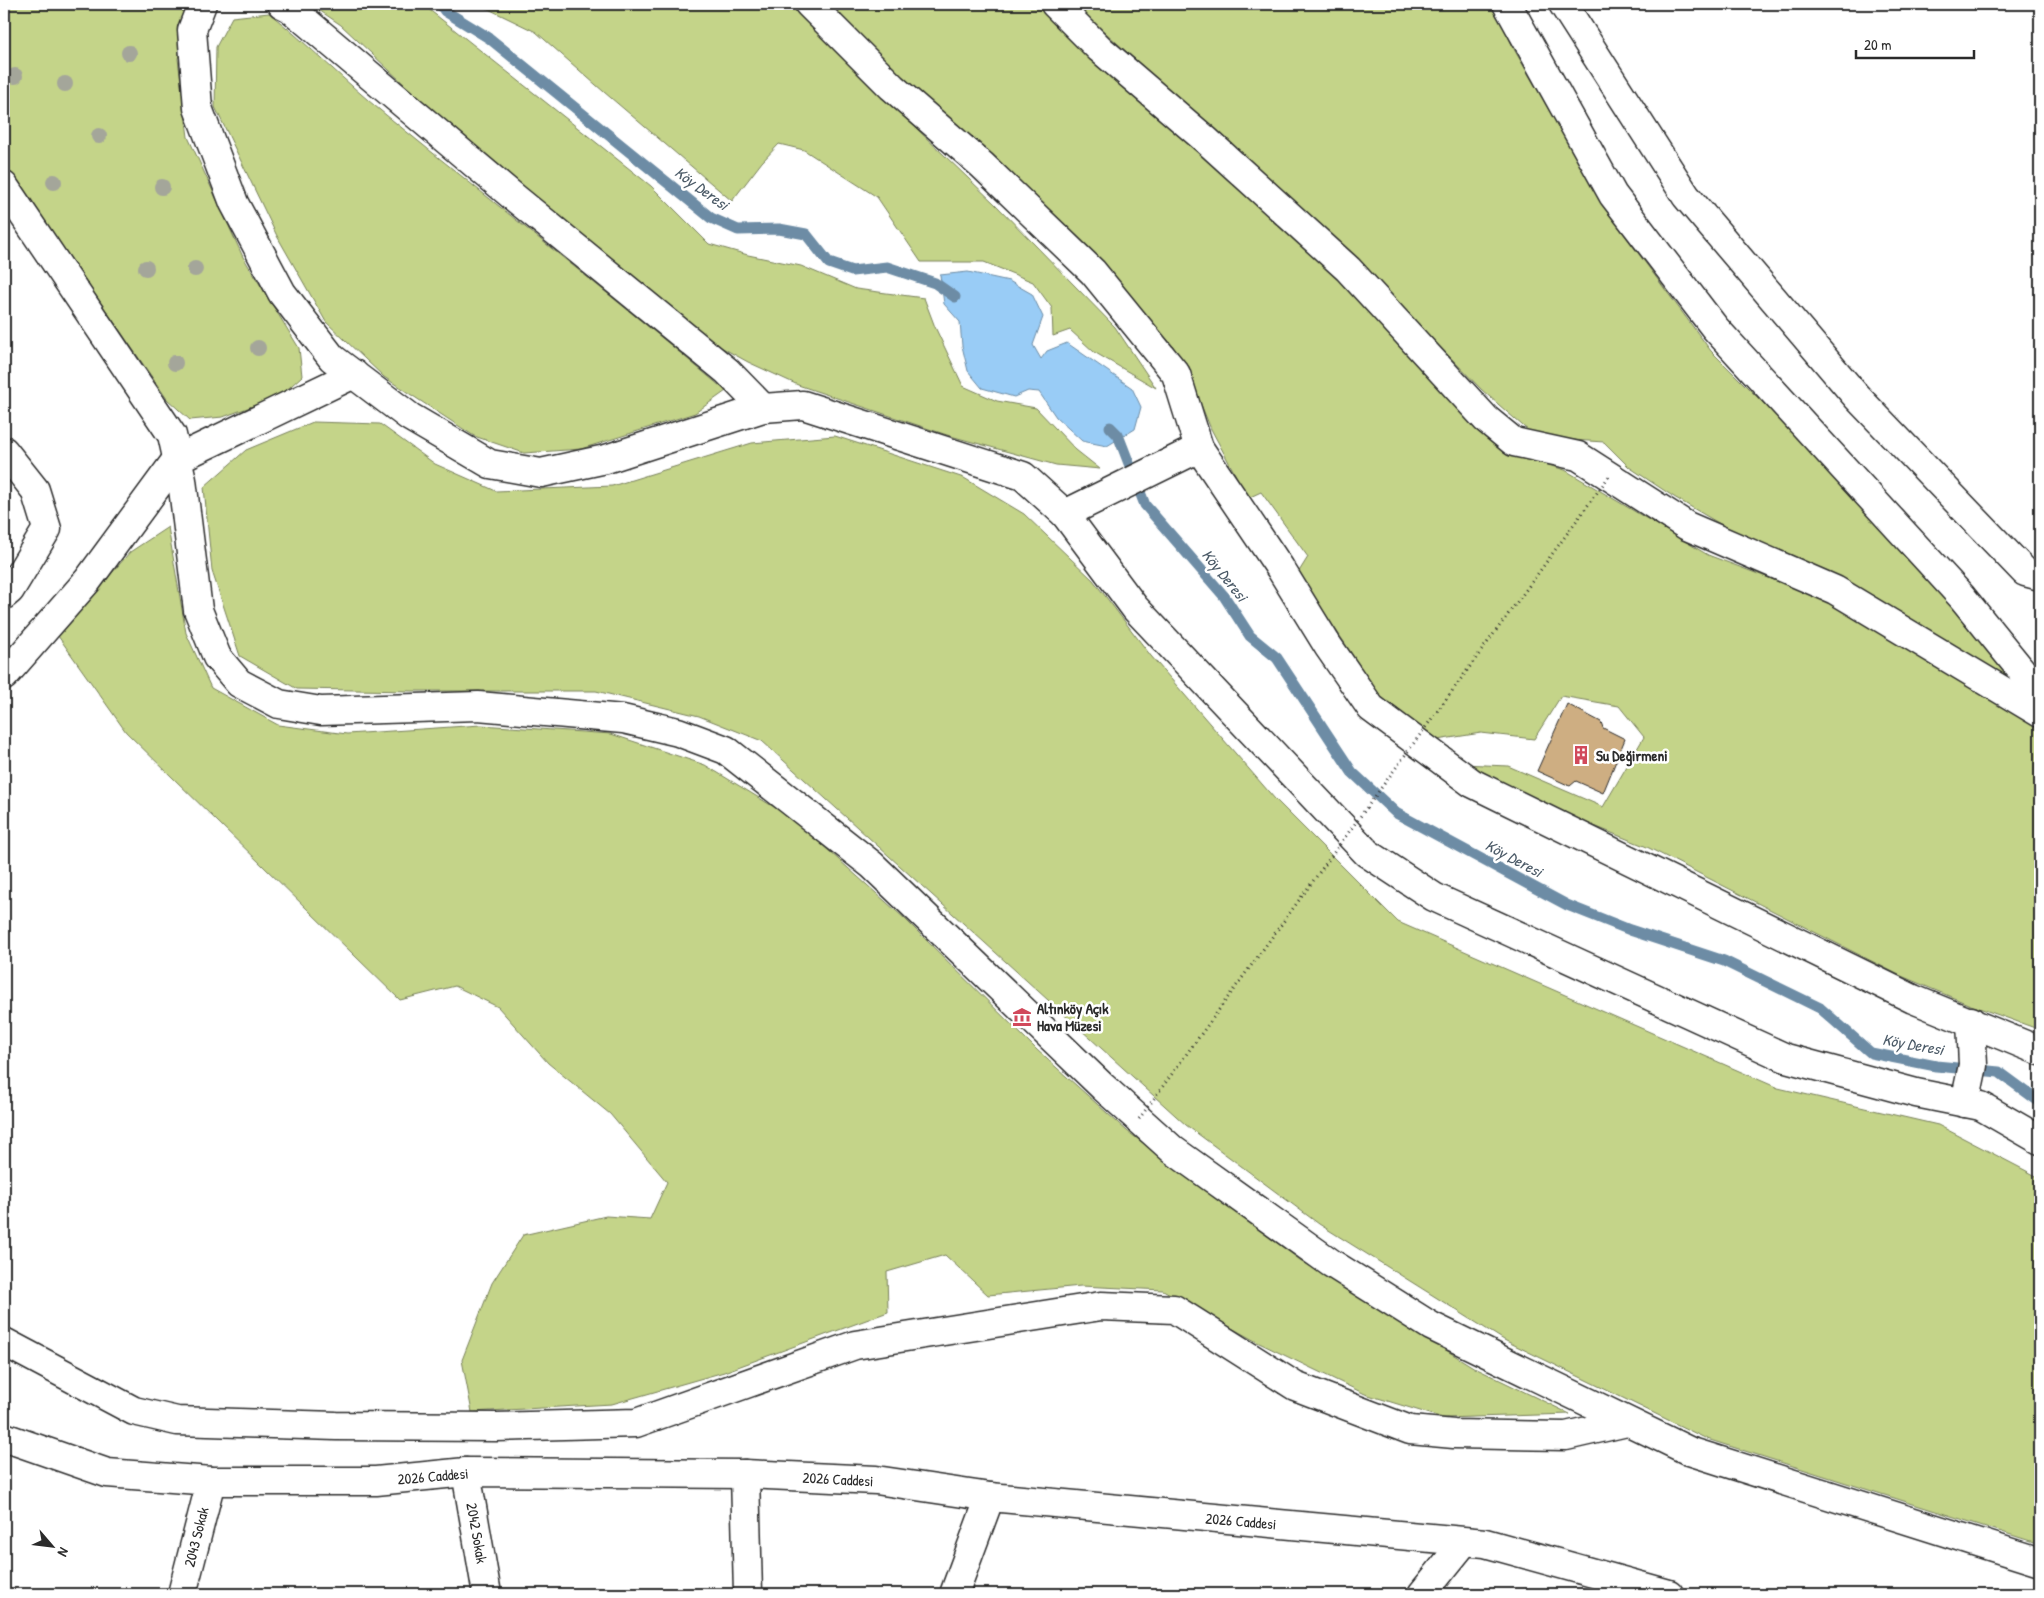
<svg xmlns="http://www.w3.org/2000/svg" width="2044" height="1598" font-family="'Patrick Hand',sans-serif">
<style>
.green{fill:#c4d489;stroke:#78805a}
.water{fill:#99ccf6;stroke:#6d8ca5}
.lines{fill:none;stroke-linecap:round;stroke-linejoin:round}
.stream{stroke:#6d8ca5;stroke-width:11}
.building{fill:#ceae82;stroke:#2b2b2b}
.minor-casing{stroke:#2b2b2b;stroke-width:31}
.minor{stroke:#fff;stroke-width:28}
.path-bridge{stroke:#2b2b2b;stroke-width:3;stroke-dasharray:1 4;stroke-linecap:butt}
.tree{fill:#a4a69a}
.labels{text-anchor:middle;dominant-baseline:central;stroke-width:5;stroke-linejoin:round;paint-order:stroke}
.poi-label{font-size:15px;font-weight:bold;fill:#2b2b2b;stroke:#fff;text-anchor:start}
.street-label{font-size:15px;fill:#2b2b2b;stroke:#fff}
.water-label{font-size:16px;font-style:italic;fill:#4c5b68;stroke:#fff}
</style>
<rect width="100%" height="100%" fill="#fff"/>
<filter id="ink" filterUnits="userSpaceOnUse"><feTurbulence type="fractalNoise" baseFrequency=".02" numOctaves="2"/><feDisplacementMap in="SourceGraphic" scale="10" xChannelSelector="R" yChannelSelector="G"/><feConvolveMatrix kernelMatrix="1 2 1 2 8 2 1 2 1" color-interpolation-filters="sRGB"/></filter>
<g filter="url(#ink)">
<!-- green -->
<g class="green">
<polygon points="4,4 188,4 178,59 188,137 243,257 299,348 302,376 280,396 223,417 190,420 167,399 4,162"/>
<polygon points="310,4 422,4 651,186 709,244 748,255 801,266 856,289 924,298 935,327 963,386 997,401 1036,408 1076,450 1100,469 1056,465 947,435 798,385 748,362 699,335 436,114 341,25"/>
<polygon points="478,4 790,4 839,54 995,204 1115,327 1156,388 1094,352 1070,330 1053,336 1052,308 1033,282 984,262 921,262 877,197 804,150 779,144 762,162 732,201 604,92 536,32"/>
<polygon points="830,4 1038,4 1064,33 1206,155 1328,265 1403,345 1446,396 1504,452 1565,470 1708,555 1848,608 2040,725 2040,1032 2035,1028 1968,1004 1899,975 1647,847 1554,810 1462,764 1508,766 1603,807 1644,737 1619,706 1561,696 1534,739 1481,733 1437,740 1411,725 1380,696 1298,573 1308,557 1261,492 1248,498 1211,429 1195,390 1173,346 1098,262 924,99"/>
<polygon points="1074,4 1493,4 1515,51 1609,214 1711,351 1799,439 1979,630 2016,685 1877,598 1739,535 1674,497 1629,467 1604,442 1573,440 1531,433 1482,390 1416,322 1182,102"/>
<path d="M269,13C309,45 345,82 386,115C499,207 614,297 726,391L695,413L581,449L524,453L474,436L384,377L326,322L277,236L215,107L216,47L232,17Z"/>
<polygon points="313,422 380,424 435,464 496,491 612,486 752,443 835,436 964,478 1024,514 1093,580 1151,656 1275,799 1398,922 1778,1088 1938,1125 2040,1178 2040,1544 1707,1439 1504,1340 1319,1224 1186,1125 762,741 699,716 596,691 412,691 297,689 240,656 212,571 204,487 246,450"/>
<polygon points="168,527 186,633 211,688 278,725 347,734 481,725 611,734 705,765 792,818 904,918 1037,1050 1127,1131 1300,1260 1475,1368 1570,1414 1443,1418 1365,1394 1257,1342 1163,1290 1081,1286 988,1295 945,1255 887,1272 888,1312 724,1372 612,1404 472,1412 462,1360 492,1283 523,1235 606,1216 650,1219 667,1182 610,1114 548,1063 498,1007 455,986 400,1000 126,732 58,636 130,552"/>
</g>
<!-- water -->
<polygon class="water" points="968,272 1009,281 1032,294 1043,317 1033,345 1041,359 1047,351 1067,343 1132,388 1141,407 1135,429 1107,446 1082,441 1056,417 1039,392 1028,391 1014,397 982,388 968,371 962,346 960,322 944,304 940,275"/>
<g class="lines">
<!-- stream -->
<g class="stream">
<polyline points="440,4 445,11 489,38 711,218 738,230 779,229 806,234 829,263 852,271 887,267 935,283 955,297"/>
<polyline points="1110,427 1118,435 1145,505 1224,596 1250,636 1277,658 1352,772 1396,813 1567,905 1630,930 1724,961 1820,1008 1871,1053 1936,1066 1999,1072 2040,1102"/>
</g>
</g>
<!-- building -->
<polygon class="building" points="1567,704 1601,722 1603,728 1625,739 1603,793 1576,781 1570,786 1537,771"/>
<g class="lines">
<!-- minor casing -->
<g class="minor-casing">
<g id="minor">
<polyline points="202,4 192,30 198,108 234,203 282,293 332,358 410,417 490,464 541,473 606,459 763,408 803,405 1023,476 1065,514 1135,608 1367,853 1434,897 1786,1058 1916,1093 1981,1106 2040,1140"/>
<polyline points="282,4 290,8 515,198 727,371 763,408"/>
<polyline points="809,4 892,87 982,165 1093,272 1176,374 1199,448 1280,568 1328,646 1371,708 1472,783 1913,999 2040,1051"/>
<polyline points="1055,4 1100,49 1206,140 1348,269 1486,419 1514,442 1578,456 1687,526 1835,590 2040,713"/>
<polyline points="1507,4 1613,195 1715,328 1962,597 2022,671 2040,706"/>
<polyline points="1563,4 1686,196 1856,396 2025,572 2040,576"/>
<polyline points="4,186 172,435 182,480 198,610 217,657 239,683 279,704 321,711 478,706 623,719 678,732 726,750 872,865 1103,1087 1173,1150 1331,1263 1431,1326 1689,1451 2040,1562"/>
<polyline points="4,451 35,490 47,529 10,590 4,595"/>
<polyline points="1065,514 1199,448"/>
<polyline points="4,676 88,580 177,459 354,374"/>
<polyline points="1965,1103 1973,1065 1971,1021"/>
<polyline points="4,1342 134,1411 177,1421 336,1426 496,1427 636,1423 855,1345 1101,1306 1174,1309 1295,1386 1410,1430 1454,1434 1566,1436 1627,1422"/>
<polyline points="4,1437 107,1473 211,1481 376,1481 466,1472 745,1474 876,1480 990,1497 1485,1543 1669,1594"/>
<polyline points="466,1472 487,1594"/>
<polyline points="745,1474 748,1594"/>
<polyline points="182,1594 211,1481"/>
<polyline points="954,1594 990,1497"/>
<polyline points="1422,1594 1464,1542"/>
</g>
</g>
<!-- minor -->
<use href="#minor" class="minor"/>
<!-- path-bridge -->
<polyline class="path-bridge" points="1139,1119 1610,475"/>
</g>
<!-- trees -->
<g class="tree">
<circle cx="129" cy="53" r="8"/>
<circle cx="15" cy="76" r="8"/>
<circle cx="65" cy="84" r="8"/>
<circle cx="99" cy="136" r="8"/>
<circle cx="54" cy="182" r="8"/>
<circle cx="162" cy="187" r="8"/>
<circle cx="146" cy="268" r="8"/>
<circle cx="195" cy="269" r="8"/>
<circle cx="258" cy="348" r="8"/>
<circle cx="175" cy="363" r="8"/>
</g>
</g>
<!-- icons -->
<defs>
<g id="building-bare" transform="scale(1.5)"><path d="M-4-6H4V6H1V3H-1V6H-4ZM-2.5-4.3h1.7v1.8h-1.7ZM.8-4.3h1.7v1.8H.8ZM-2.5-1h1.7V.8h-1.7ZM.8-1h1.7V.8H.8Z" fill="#d1495b" stroke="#fff" stroke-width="2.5" paint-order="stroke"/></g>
<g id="museum-bare" transform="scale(1.5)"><path d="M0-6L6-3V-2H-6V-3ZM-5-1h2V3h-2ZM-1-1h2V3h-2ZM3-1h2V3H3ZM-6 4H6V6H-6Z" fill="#d1495b" stroke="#fff" stroke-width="2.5" paint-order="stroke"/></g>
</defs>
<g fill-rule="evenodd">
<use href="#building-bare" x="1581" y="755"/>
<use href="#museum-bare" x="1022" y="1017"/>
</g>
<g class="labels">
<!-- poi labels -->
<g class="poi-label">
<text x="1596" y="755">Su Değirmeni</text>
<text x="1037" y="1008">Altınköy Açık<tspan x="1037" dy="17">Hava Müzesi</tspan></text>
</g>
<!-- street labels -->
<g class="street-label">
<text transform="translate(433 1476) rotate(-5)">2026 Caddesi</text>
<text transform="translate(838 1479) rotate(3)">2026 Caddesi</text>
<text transform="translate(1241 1521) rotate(5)">2026 Caddesi</text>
<text transform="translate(477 1533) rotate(80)">2042 Sokak</text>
<text transform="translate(196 1537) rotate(-76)">2043 Sokak</text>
</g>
<!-- water labels -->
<g class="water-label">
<text transform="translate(702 188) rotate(36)">Köy Deresi</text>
<text transform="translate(1225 575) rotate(51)">Köy Deresi</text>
<text transform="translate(1514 858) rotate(28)">Köy Deresi</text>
<text transform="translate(1913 1044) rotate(10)">Köy Deresi</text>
</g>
</g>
<!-- margin -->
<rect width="2044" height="1598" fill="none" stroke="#fff" stroke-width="20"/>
<rect x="10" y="10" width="2024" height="1578" fill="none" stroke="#2b2b2b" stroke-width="2" filter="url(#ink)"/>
<!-- north arrow -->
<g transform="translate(52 1546) rotate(118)" stroke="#ffffff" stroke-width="4" paint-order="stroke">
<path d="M0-4L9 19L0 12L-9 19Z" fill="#2b2b2b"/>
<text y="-8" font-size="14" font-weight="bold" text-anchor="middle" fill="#2b2b2b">N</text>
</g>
<!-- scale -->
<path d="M1856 50v8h118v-8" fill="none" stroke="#2b2b2b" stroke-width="2.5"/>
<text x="1864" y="50" font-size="15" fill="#2b2b2b" stroke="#ffffff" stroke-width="4" paint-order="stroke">20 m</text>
</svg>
